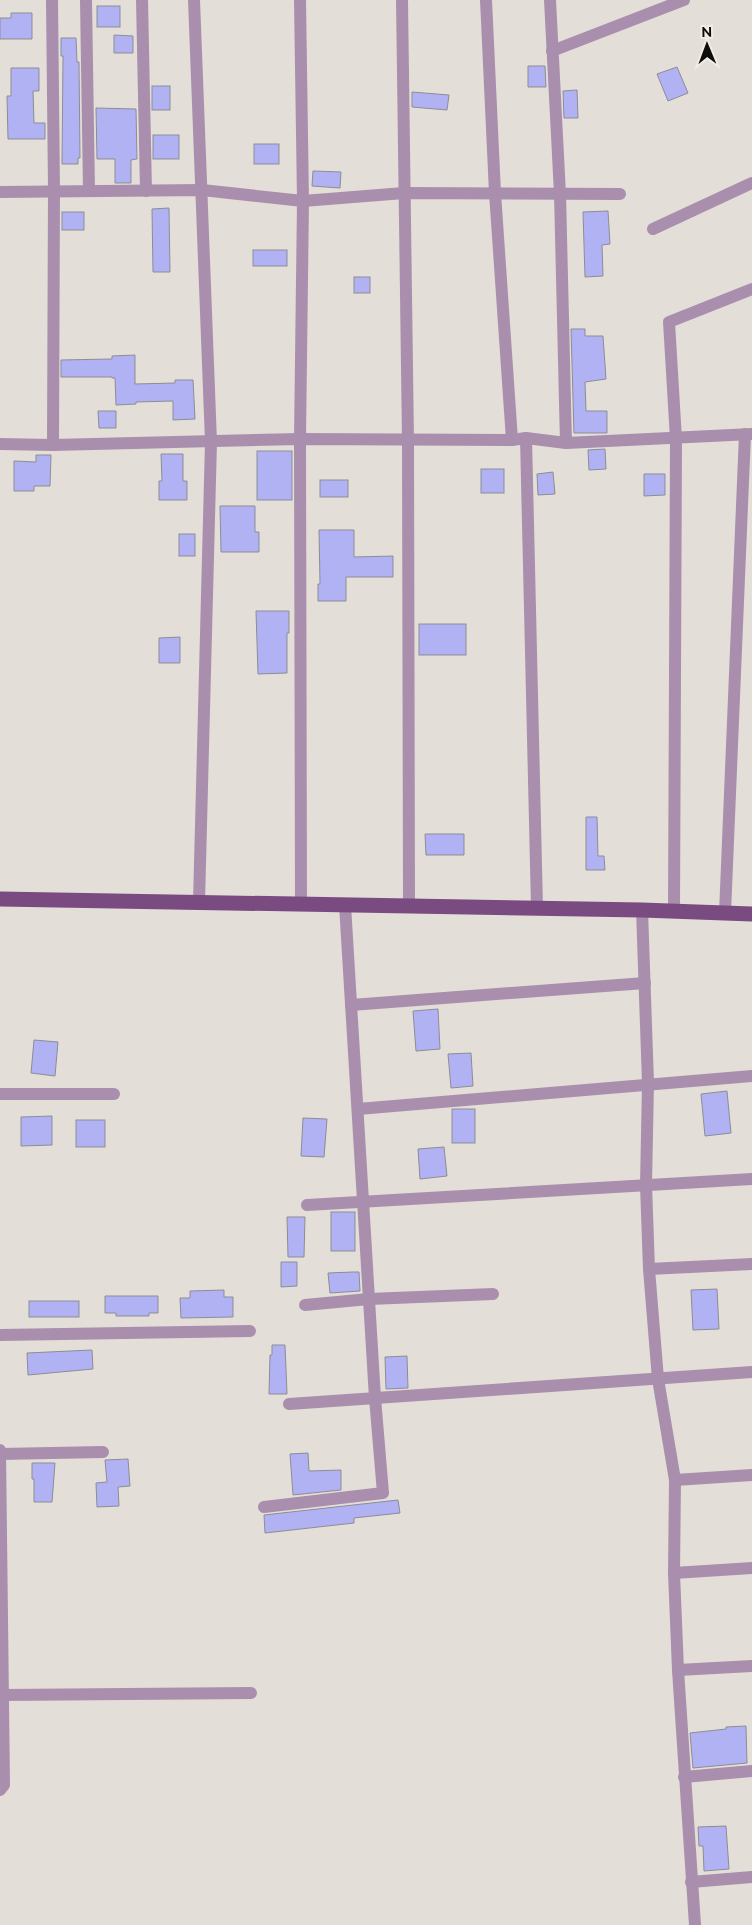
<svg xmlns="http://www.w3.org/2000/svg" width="752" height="1925" font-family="Raleway,sans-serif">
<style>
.building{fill:#b1b2f4;stroke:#8c8d93}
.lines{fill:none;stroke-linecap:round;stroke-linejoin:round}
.street{stroke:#a98fad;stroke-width:12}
.primary{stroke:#794b80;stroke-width:15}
</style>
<rect width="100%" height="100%" fill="#e4ded9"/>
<!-- building -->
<g class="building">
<rect x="97" y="6" width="23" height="21"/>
<polygon points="11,13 32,13 32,39 0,39 0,18 11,18"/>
<polygon points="114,35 133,36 133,53 114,53"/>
<polygon points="61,38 76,38 77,62 79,62 80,158 78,158 78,164 62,164 63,56 61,56"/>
<polygon points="528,66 545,66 546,87 528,87"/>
<polygon points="677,67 688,93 668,101 657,74"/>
<polygon points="11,68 39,68 39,91 33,91 34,123 45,123 45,139 8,139 7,96 11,96"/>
<rect x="152" y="86" width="18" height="24"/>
<polygon points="577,90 578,118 564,118 563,91"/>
<polygon points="412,92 449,95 447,110 412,107"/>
<polygon points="96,108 136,109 137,159 131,160 131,183 115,183 115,159 97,159"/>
<rect x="153" y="135" width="26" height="24"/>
<rect x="254" y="144" width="25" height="20"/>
<polygon points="313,171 341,172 340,188 312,186"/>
<polygon points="169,208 170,272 153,272 152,209"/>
<polygon points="608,211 610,244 602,245 603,276 585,277 583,212"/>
<rect x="62" y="212" width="22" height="18"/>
<rect x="253" y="250" width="34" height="16"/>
<rect x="354" y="277" width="16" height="16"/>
<polygon points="571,329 585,329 585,336 603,336 606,379 585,382 586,411 607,411 607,433 574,433"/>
<polygon points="135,355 135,384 175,383 175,380 193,380 195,419 173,420 173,401 136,402 136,404 116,405 115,378 112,378 112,377 61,377 61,360 112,359 112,356"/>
<polygon points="98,411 116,411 116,428 99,428"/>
<polygon points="605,449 606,469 589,470 588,450"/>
<rect x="257" y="451" width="35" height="49"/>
<polygon points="161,454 183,454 183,481 187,481 187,500 159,500 159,481 162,481"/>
<polygon points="36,455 51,455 50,486 34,486 34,491 14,491 14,461 36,462"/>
<rect x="481" y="469" width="23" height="24"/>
<polygon points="553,472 555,494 538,495 537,474"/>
<polygon points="644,474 665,474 665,495 644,496"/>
<rect x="320" y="480" width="28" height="17"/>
<polygon points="220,506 255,506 255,532 259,532 259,552 221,552"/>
<polygon points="319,530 354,530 354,557 393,556 393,577 346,577 346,601 318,601 318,584 320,584"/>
<rect x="179" y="534" width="16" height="22"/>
<polygon points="256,611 289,611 289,633 287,633 287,673 258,674"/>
<rect x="419" y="624" width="47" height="31"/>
<polygon points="180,637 180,663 159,663 159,638"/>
<polygon points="586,817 597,817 598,856 604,856 605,870 586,870"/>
<polygon points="425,834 464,834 464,855 426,855"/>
<polygon points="438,1009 440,1049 416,1051 413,1011"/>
<polygon points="34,1040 58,1042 55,1076 31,1073"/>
<polygon points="471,1053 473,1086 451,1088 448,1054"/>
<polygon points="727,1091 731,1133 705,1136 701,1094"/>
<rect x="452" y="1109" width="23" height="34"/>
<polygon points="52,1116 52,1145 21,1146 21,1117"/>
<polygon points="303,1118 327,1119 324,1157 301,1156"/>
<rect x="76" y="1120" width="29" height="27"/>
<polygon points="444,1147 447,1176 420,1179 418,1149"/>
<rect x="331" y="1212" width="24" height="39"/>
<polygon points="287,1217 305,1217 304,1257 288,1257"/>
<polygon points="281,1262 297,1262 297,1286 281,1287"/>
<polygon points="353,1272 359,1272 360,1291 330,1293 328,1273"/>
<polygon points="717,1289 719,1329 693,1330 691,1290"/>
<polygon points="224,1290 224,1297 233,1297 233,1317 181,1318 180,1298 190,1298 190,1291"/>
<polygon points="105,1296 158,1296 158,1313 149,1313 149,1316 116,1316 116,1313 105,1313"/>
<rect x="29" y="1301" width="50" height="16"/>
<polygon points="272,1345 285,1345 287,1394 269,1394 270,1355 272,1355"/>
<polygon points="92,1350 93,1369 28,1375 27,1353"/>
<polygon points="407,1356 408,1388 386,1389 385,1357"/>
<polygon points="308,1453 309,1471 341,1470 341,1490 293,1495 290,1454"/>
<polygon points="128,1459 130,1486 118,1487 119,1506 97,1507 96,1483 107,1482 105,1460"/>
<polygon points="32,1463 55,1463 52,1502 34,1502 34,1479 32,1479"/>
<polygon points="398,1500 400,1513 354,1518 354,1523 265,1533 264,1515"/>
<polygon points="746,1726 747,1763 693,1768 690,1733 726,1729 726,1727"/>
<polygon points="726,1826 729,1869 704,1871 703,1846 699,1846 698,1827"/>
</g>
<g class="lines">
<!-- street -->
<g class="street">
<polyline points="52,0 54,190 53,445"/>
<polyline points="86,0 89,191"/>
<polyline points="142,0 146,191"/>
<polyline points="194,0 211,442 199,902"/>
<polyline points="300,0 303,201 300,439 301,904"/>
<polyline points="402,0 408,441 409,906"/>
<polyline points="486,0 495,193 512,440"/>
<polyline points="550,0 560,194 566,443"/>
<polyline points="552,51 684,0"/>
<polyline points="0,192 202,190 303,201 404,193 620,194"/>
<polyline points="653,229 752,183"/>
<polyline points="526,438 537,908"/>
<polyline points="0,444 53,445 300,439 512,440 526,438 566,443 752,434"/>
<polyline points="642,910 648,1083 646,1185 649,1269 658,1379 675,1480 674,1573 678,1670 695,1925"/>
<polyline points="674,911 676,439 669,322 752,289"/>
<polyline points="725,913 745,434"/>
<polyline points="351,1005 645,983"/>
<polyline points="0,1094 114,1094"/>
<polyline points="358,1109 752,1076"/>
<polyline points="307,1205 752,1179"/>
<polyline points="649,1269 752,1264"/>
<polyline points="305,1305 369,1299 493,1294"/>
<polyline points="0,1335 250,1331"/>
<polyline points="289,1404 752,1372"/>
<polyline points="0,1450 4,1785 0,1790"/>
<polyline points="0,1454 103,1452"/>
<polyline points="675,1480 752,1475"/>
<polyline points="264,1507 383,1493 375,1398 345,905"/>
<polyline points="674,1573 752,1568"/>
<polyline points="678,1670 752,1666"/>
<polyline points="3,1695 251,1693"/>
<polyline points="684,1777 752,1771"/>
<polyline points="691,1882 752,1877"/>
</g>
<!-- primary -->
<polyline class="primary" points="0,899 642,910 752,914"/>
</g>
<!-- north arrow -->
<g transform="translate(707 45) rotate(359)" stroke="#f2ece6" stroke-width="4" paint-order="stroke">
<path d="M0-4L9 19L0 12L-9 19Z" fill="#0f0d0b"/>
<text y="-8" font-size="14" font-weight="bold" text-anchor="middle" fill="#0f0d0b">N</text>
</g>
</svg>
